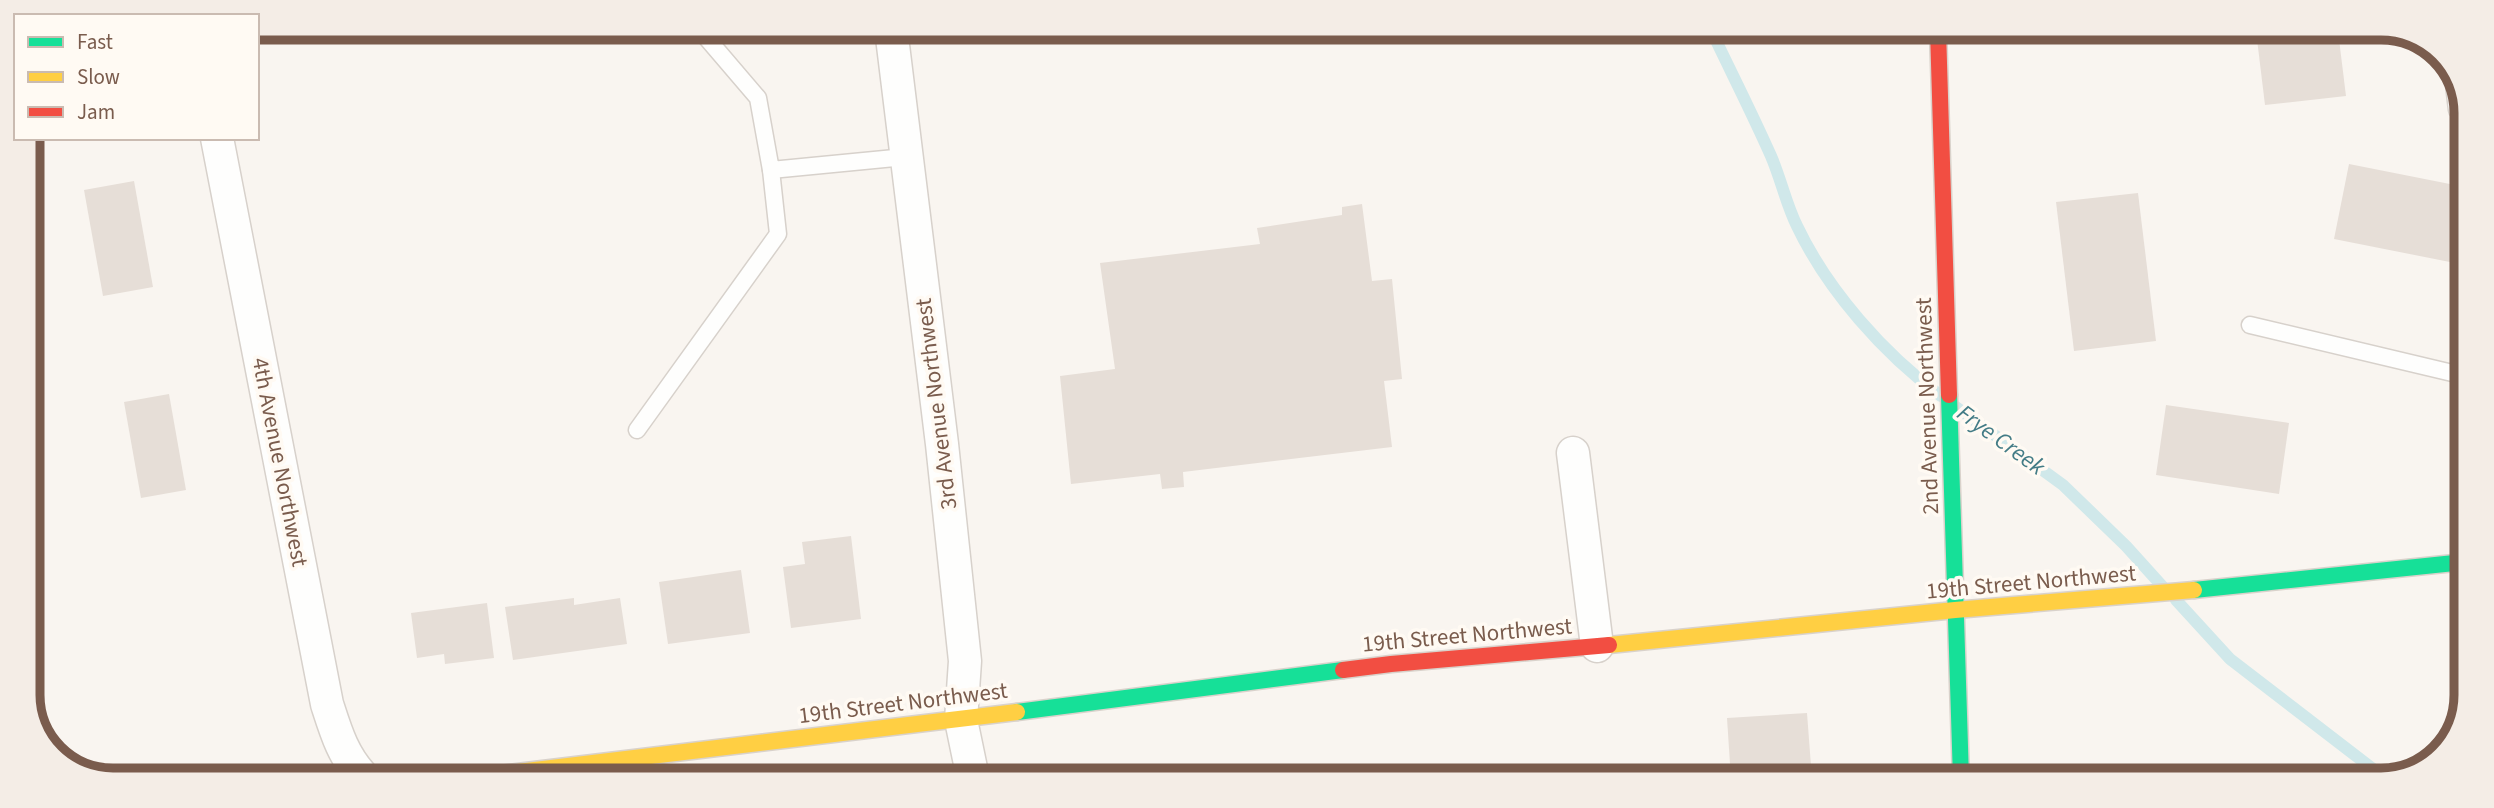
<svg xmlns="http://www.w3.org/2000/svg" width="2494" height="808" font-family="'Source Sans 3',sans-serif">
<style>
.lines{fill:none;stroke-linecap:round;stroke-linejoin:round}
.stream{stroke:#d0e8ea;stroke-width:12}
.building{fill:#e6ded7}
.lane-casing{stroke:#d7d1cb;stroke-width:19}
.street-casing{stroke:#d7d1cb;stroke-width:35}
.fast-casing{stroke:#d9d2cb;stroke-width:19}
.slow-casing{stroke:#d9d2cb;stroke-width:19}
.jam-casing{stroke:#d9d2cb;stroke-width:19}
.lane{stroke:#fefefd;stroke-width:16}
.street{stroke:#fefefd;stroke-width:32}
.fast{stroke:#16e098;stroke-width:16}
.slow{stroke:#ffcf43;stroke-width:16}
.jam{stroke:#f24e42;stroke-width:16}
.labels{text-anchor:middle;dominant-baseline:central;stroke-width:7;stroke-linejoin:round;paint-order:stroke}
.street-label{font-size:23px;fill:#7a5c4d;stroke:#fffaf3}
.water-label{font-size:24px;font-style:italic;fill:#437c86;stroke:#fffaf3}
.rim{fill:none;stroke:#7a5c4d;stroke-width:9}
</style>
<rect width="100%" height="100%" fill="#f9f5f0"/>
<g class="lines">
<!-- stream -->
<g class="stream">
<path d="M1711,30C1731,72 1752,113 1771,156C1781,179 1786,204 1797,226C1828,291 1884,354 1941,396"/>
<polyline points="1956,407 2063,485 2126,546 2163,587"/>
<polyline points="2176,600 2230,659 2386,779"/>
</g>
</g>
<!-- building -->
<g class="building">
<polygon points="2256,31 2338,31 2346,96 2265,105"/>
<polygon points="2349,164 2465,187 2465,265 2334,239"/>
<polygon points="134,181 153,287 103,296 84,190"/>
<polygon points="2138,193 2156,341 2074,351 2056,202"/>
<polygon points="1362,204 1372,281 1392,279 1402,379 1384,381 1392,447 1183,472 1184,487 1162,489 1160,474 1071,484 1060,376 1115,369 1100,263 1260,244 1257,228 1342,215 1342,207"/>
<polygon points="169,394 186,490 141,498 124,402"/>
<polygon points="2166,405 2289,423 2279,494 2156,475"/>
<polygon points="851,536 861,619 791,628 783,567 805,564 802,542"/>
<polygon points="741,570 750,633 668,644 659,582"/>
<polygon points="574,598 574,605 620,598 627,644 513,660 505,607"/>
<polygon points="487,603 494,658 445,664 444,654 417,658 411,613"/>
<polygon points="1807,713 1812,779 1731,779 1727,718"/>
</g>
<g class="lines">
<!-- lane casing -->
<g class="lane-casing">
<g id="lane">
<polyline points="699,29 758,98 771,170 905,157"/>
<polyline points="2453,76 2457,110"/>
<polyline points="2250,325 2465,376"/>
<polyline points="637,430 778,234 771,170"/>
</g>
</g>
<!-- street casing -->
<g class="street-casing">
<g id="street">
<polyline points="891,29 942,444 965,661 961,720 973,778"/>
<path d="M217,138L327,704C336,732 343,756 363,777"/>
<polyline points="1573,453 1597,646"/>
</g>
</g>
<!-- fast casing -->
<g class="fast-casing">
<g id="fast">
<polyline points="1949,395 1961,779"/>
<polyline points="2194,590 2464,562"/>
<polyline points="1017,712 1343,670"/>
</g>
</g>
<!-- slow casing -->
<g class="slow-casing">
<g id="slow">
<polyline points="1609,645 1955,610 2194,590"/>
<polyline points="476,777 1017,712"/>
</g>
</g>
<!-- jam casing -->
<g class="jam-casing">
<g id="jam">
<polyline points="1938,30 1949,395"/>
<polyline points="1343,670 1391,664 1609,645"/>
</g>
</g>
<!-- lane -->
<use href="#lane" class="lane"/>
<!-- street -->
<use href="#street" class="street"/>
<!-- fast -->
<use href="#fast" class="fast"/>
<!-- slow -->
<use href="#slow" class="slow"/>
<!-- jam -->
<use href="#jam" class="jam"/>
</g>
<g class="labels">
<!-- street labels -->
<g class="street-label">
<text transform="translate(936 404) rotate(-97)">3rd Avenue Northwest</text>
<text transform="translate(1927 406) rotate(-92)">2nd Avenue Northwest</text>
<text transform="translate(280 462) rotate(79)">4th Avenue Northwest</text>
<text transform="translate(2031 582) rotate(-5)">19th Street Northwest</text>
<text transform="translate(1467 635) rotate(-5)">19th Street Northwest</text>
<text transform="translate(903 703) rotate(-7)">19th Street Northwest</text>
</g>
<!-- water labels -->
<g class="water-label">
<text transform="translate(2001 440) rotate(36)">Frye Creek</text>
</g>
</g>
<!-- crop -->
<path d="M0 0H2494V808H0ZM113 40H2381A73 73 0 0 1 2454 113V695A73 73 0 0 1 2381 768H113A73 73 0 0 1 40 695V113A73 73 0 0 1 113 40Z" fill="#f4ede6" fill-rule="evenodd"/>
<path class="rim" d="M113 40H2381A73 73 0 0 1 2454 113V695A73 73 0 0 1 2381 768H113A73 73 0 0 1 40 695V113A73 73 0 0 1 113 40Z"/>
<!-- legend -->
<rect x="14" y="14" width="245" height="126" fill="#fffaf3" stroke="#cabbb1" stroke-width="2"/>
<rect x="28" y="37" width="35" height="10" fill="#16e098" stroke="#cabbb1" stroke-width="2"/>
<text x="77" y="49" font-size="21" fill="#7a5c4d">Fast</text>
<rect x="28" y="72" width="35" height="10" fill="#ffcf43" stroke="#cabbb1" stroke-width="2"/>
<text x="77" y="84" font-size="21" fill="#7a5c4d">Slow</text>
<rect x="28" y="107" width="35" height="10" fill="#f24e42" stroke="#cabbb1" stroke-width="2"/>
<text x="77" y="119" font-size="21" fill="#7a5c4d">Jam</text>
</svg>
